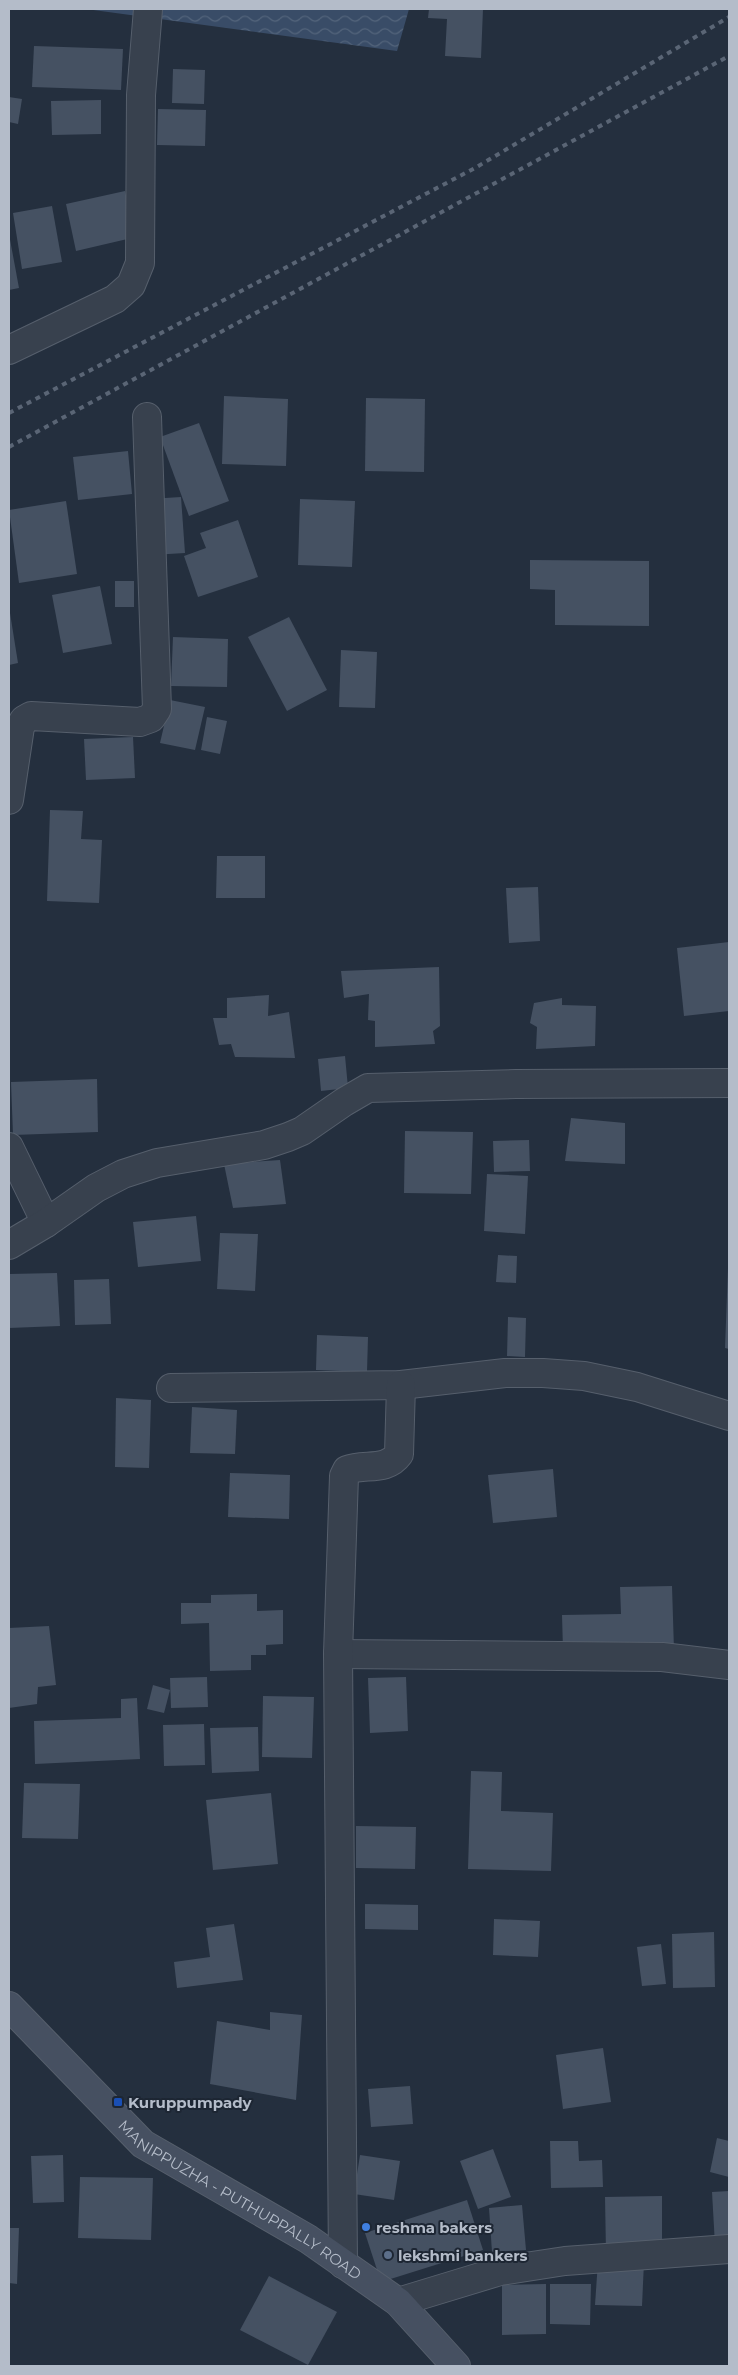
<svg xmlns="http://www.w3.org/2000/svg" width="738" height="2375" font-family="Montserrat,sans-serif">
<style>
.water{fill:url(#water-waves)}
.building{fill:#455162}
.lines{fill:none;stroke-linecap:round;stroke-linejoin:round}
.street-casing{stroke:#565f6c;stroke-width:30}
.secondary-casing{stroke:#565f6c;stroke-width:30}
.street{stroke:#38414e;stroke-width:28}
.secondary{stroke:#465061;stroke-width:28}
.rail{stroke:#5a6575;stroke-width:4;stroke-dasharray:5 5;stroke-linecap:butt}
.transit-dot{fill:#1a4fb4;stroke:#1d2633;stroke-width:2}
.shop-dot{fill:#3f7fe0;stroke:#1d2633;stroke-width:2}
.service-dot{fill:#5c6f8a;stroke:#1d2633;stroke-width:2}
.labels{text-anchor:middle;dominant-baseline:central;stroke-width:4;stroke-linejoin:round;paint-order:stroke}
.poi-label{font-size:15px;font-weight:bold;fill:#b4bcc9;stroke:#1d2633;text-anchor:start}
.street-label{font-size:15px;fill:#b4bcc9;stroke:#1d2633}
</style>
<defs>
<pattern id="water-waves" width="16" height="10" patternUnits="userSpaceOnUse" patternTransform="scale(1.25)"><rect width="16" height="10" fill="#394c67"/><path d="M0 5q4-4 8 0t8 0" fill="none" stroke="#53647b"/></pattern>
</defs>
<rect width="100%" height="100%" fill="#242f3e"/>
<!-- water -->
<polygon class="water" points="86,9 409,9 397,51"/>
<!-- building -->
<g class="building">
<polygon points="429,9 483,9 481,58 445,56 447,19 428,18"/>
<polygon points="34,46 123,49 121,90 32,87"/>
<polygon points="173,69 205,70 204,104 172,103"/>
<polygon points="9,97 22,99 18,124 9,122"/>
<polygon points="101,100 101,134 52,135 51,101"/>
<polygon points="158,109 206,110 205,146 157,145"/>
<polygon points="125,191 136,237 76,251 66,204"/>
<polygon points="52,206 62,262 22,269 13,213"/>
<polygon points="9,234 19,288 9,290"/>
<polygon points="224,396 288,399 286,466 222,464"/>
<polygon points="366,398 425,399 424,472 365,471"/>
<polygon points="199,423 229,501 189,516 160,437"/>
<polygon points="128,451 132,494 78,500 73,457"/>
<polygon points="181,497 185,553 152,555 149,499"/>
<polygon points="300,499 355,501 352,567 298,565"/>
<polygon points="66,501 77,574 19,583 9,510"/>
<polygon points="238,520 258,577 198,597 184,556 206,548 200,533"/>
<polygon points="530,560 649,561 649,626 555,625 555,590 530,589"/>
<rect x="115" y="581" width="19" height="26"/>
<polygon points="100,586 112,644 63,653 52,595"/>
<polygon points="10,613 18,663 9,665 9,614"/>
<polygon points="289,617 327,690 287,711 248,637"/>
<polygon points="173,637 228,639 227,687 171,686"/>
<polygon points="341,650 377,652 375,708 339,707"/>
<polygon points="170,700 205,707 195,750 160,743"/>
<polygon points="207,717 227,721 220,754 201,750"/>
<polygon points="133,737 135,778 86,780 84,739"/>
<polygon points="50,810 83,811 81,839 102,840 99,903 47,901"/>
<polygon points="217,856 265,856 265,898 216,898"/>
<polygon points="538,887 540,941 509,943 506,888"/>
<polygon points="729,942 729,1011 684,1016 677,948"/>
<polygon points="439,967 440,1026 433,1031 435,1044 375,1047 375,1021 368,1020 369,994 344,998 341,971"/>
<polygon points="269,995 268,1016 289,1012 295,1058 235,1057 231,1044 219,1045 213,1018 227,1018 227,998"/>
<polygon points="562,998 562,1005 596,1006 595,1046 536,1049 537,1027 530,1023 534,1003"/>
<polygon points="345,1056 348,1088 321,1091 318,1059"/>
<polygon points="97,1079 98,1132 13,1135 11,1082"/>
<polygon points="571,1118 625,1123 625,1164 565,1161"/>
<polygon points="405,1131 473,1132 471,1194 404,1193"/>
<polygon points="529,1140 530,1171 494,1172 493,1141"/>
<polygon points="280,1160 286,1204 233,1208 224,1164"/>
<polygon points="487,1174 528,1176 525,1234 484,1231"/>
<polygon points="196,1216 201,1261 138,1267 133,1222"/>
<polygon points="220,1233 258,1234 255,1291 217,1289"/>
<polygon points="498,1255 517,1256 516,1283 496,1282"/>
<polygon points="728,1268 729,1268 729,1349 725,1348"/>
<polygon points="57,1273 60,1326 9,1328 9,1274"/>
<polygon points="109,1279 111,1324 75,1325 74,1280"/>
<polygon points="508,1317 526,1318 525,1357 507,1356"/>
<polygon points="317,1335 368,1337 367,1372 316,1370"/>
<polygon points="116,1398 151,1400 149,1468 115,1467"/>
<polygon points="192,1407 237,1410 235,1454 190,1453"/>
<polygon points="553,1469 557,1517 493,1523 488,1475"/>
<polygon points="230,1473 290,1475 289,1519 228,1517"/>
<polygon points="672,1586 674,1650 563,1650 562,1615 621,1614 620,1587"/>
<polygon points="257,1594 257,1611 283,1610 283,1644 266,1645 266,1655 251,1655 251,1670 210,1671 209,1623 181,1624 181,1603 211,1603 211,1595"/>
<polygon points="49,1626 56,1685 38,1687 37,1704 9,1708 9,1628"/>
<polygon points="207,1677 208,1707 171,1708 170,1678"/>
<polygon points="406,1677 408,1731 370,1733 368,1678"/>
<polygon points="153,1685 170,1690 164,1713 147,1709"/>
<polygon points="263,1696 314,1697 312,1758 262,1757"/>
<polygon points="137,1698 140,1759 35,1764 34,1721 121,1718 121,1699"/>
<polygon points="204,1724 205,1765 164,1766 163,1725"/>
<polygon points="258,1727 259,1771 212,1773 210,1728"/>
<polygon points="471,1771 502,1772 501,1811 553,1813 551,1871 468,1869"/>
<polygon points="24,1783 80,1784 78,1839 22,1838"/>
<polygon points="271,1793 278,1864 213,1870 206,1800"/>
<polygon points="356,1826 416,1827 415,1869 356,1868"/>
<polygon points="365,1904 418,1905 418,1930 365,1929"/>
<polygon points="494,1919 540,1921 538,1957 493,1955"/>
<polygon points="234,1924 243,1980 177,1988 174,1962 210,1957 206,1928"/>
<polygon points="714,1932 715,1987 673,1988 672,1934"/>
<polygon points="661,1944 666,1984 642,1986 637,1947"/>
<polygon points="270,2012 302,2015 296,2100 210,2084 217,2021 270,2030"/>
<polygon points="603,2048 611,2102 563,2109 556,2055"/>
<polygon points="410,2086 413,2124 371,2127 368,2089"/>
<polygon points="717,2138 729,2141 729,2177 710,2172"/>
<polygon points="550,2141 578,2141 579,2161 602,2160 603,2187 551,2188"/>
<polygon points="493,2149 511,2197 478,2209 460,2161"/>
<polygon points="63,2155 64,2202 33,2203 31,2156"/>
<polygon points="360,2155 400,2161 394,2200 354,2194"/>
<polygon points="80,2177 153,2178 151,2240 78,2238"/>
<polygon points="729,2191 729,2245 715,2245 712,2192"/>
<polygon points="662,2196 662,2252 606,2253 605,2197"/>
<polygon points="467,2200 483,2250 381,2282 365,2233"/>
<polygon points="522,2205 526,2250 492,2252 489,2208"/>
<polygon points="9,2228 19,2228 17,2284 9,2283"/>
<polygon points="598,2261 644,2262 642,2306 595,2305"/>
<polygon points="269,2276 337,2312 308,2365 240,2330"/>
<polygon points="546,2284 546,2334 502,2335 502,2285"/>
<polygon points="550,2284 591,2284 590,2325 550,2324"/>
</g>
<g class="lines">
<!-- street casing -->
<g class="street-casing">
<g id="street">
<polyline points="9,350 115,299 131,285 140,263 141,95 148,9"/>
<polyline points="9,800 20,727 24,720 31,716 140,722 151,718 157,709 147,417"/>
<polyline points="9,1147 46,1223"/>
<polyline points="9,1245 46,1223 96,1188 123,1174 157,1163 264,1145 288,1137 302,1131 344,1102 368,1088 516,1084 729,1083"/>
<polyline points="171,1388 401,1385 505,1373 543,1373 584,1376 637,1387 729,1416"/>
<polyline points="338,1654 662,1657 729,1665"/>
<path d="M343,2264L338,1654L344,1476L347,1470C365,1463 386,1472 399,1454L401,1385"/>
<polyline points="398,2302 500,2271 565,2261 729,2249"/>
</g>
</g>
<!-- secondary casing -->
<g class="secondary-casing">
<g id="secondary">
<path id="s1" d="M9,2006L143,2144L308,2239L398,2302L456,2366"/>
</g>
</g>
<!-- street -->
<use href="#street" class="street"/>
<!-- secondary -->
<use href="#secondary" class="secondary"/>
<!-- rail -->
<g class="rail">
<polyline points="9,413 475,168 729,17"/>
<polyline points="9,447 729,56"/>
</g>
</g>
<!-- markers -->
<rect class="transit-dot" x="113" y="2097" width="10" height="10" rx="2.5"/>
<circle class="shop-dot" cx="366" cy="2227" r="5"/>
<circle class="service-dot" cx="388" cy="2255" r="5"/>
<g class="labels">
<!-- poi labels -->
<g class="poi-label">
<text x="128" y="2102">Kuruppumpady</text>
<text x="376" y="2227">reshma bakers</text>
<text x="398" y="2255">lekshmi bankers</text>
</g>
<!-- street labels -->
<g class="street-label">
<text stroke="none"><textPath href="#s1" startOffset="304">MANIPPUZHA - PUTHUPPALLY ROAD</textPath></text>
</g>
</g>
<!-- border -->
<rect width="738" height="2375" fill="none" stroke="#b4bcc9" stroke-width="20"/>
</svg>
